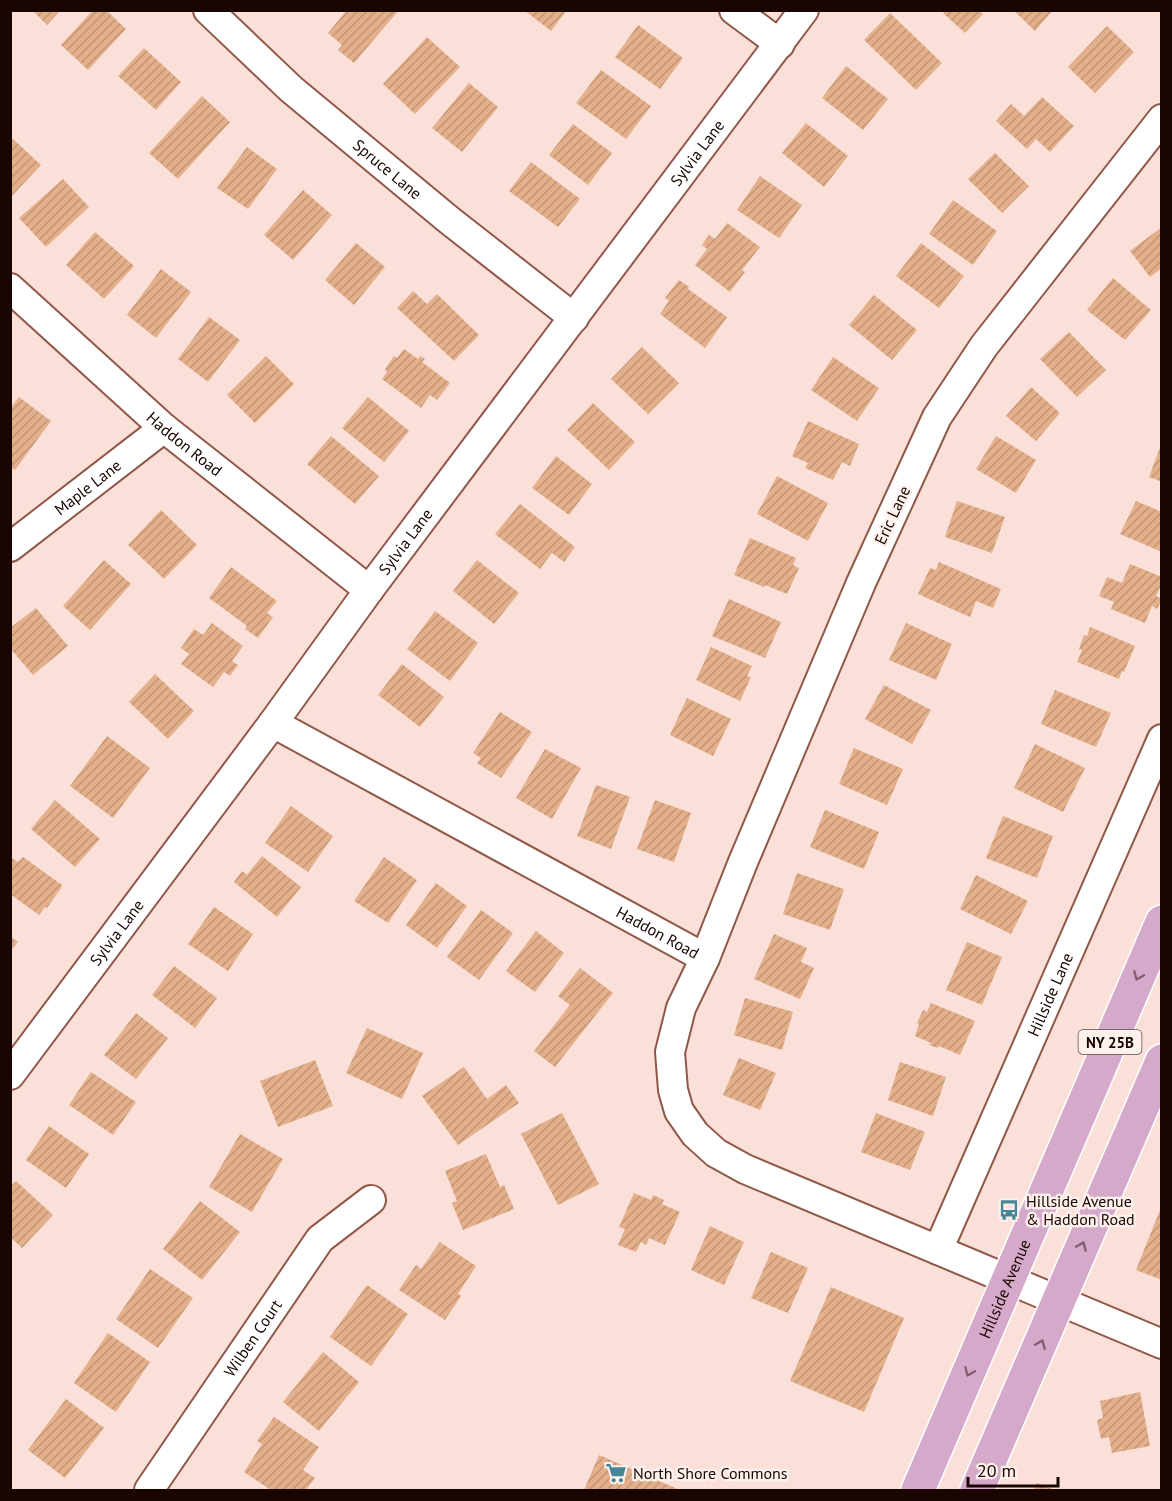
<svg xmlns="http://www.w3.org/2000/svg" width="1172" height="1501" font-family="'PT Sans',sans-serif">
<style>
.building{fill:url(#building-hatch)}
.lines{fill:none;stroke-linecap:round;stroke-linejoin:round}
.street-casing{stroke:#905848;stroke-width:32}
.primary-casing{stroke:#fff;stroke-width:36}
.street{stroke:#fff;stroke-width:28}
.primary{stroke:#d4a9ca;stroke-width:33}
.oneway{stroke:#805f70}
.labels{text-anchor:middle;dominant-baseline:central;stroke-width:5;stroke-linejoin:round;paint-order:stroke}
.shield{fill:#fef0ec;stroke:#5e4c48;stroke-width:1.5}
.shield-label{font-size:15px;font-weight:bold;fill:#190502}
.street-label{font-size:16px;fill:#190502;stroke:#fef0ec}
.poi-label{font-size:16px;fill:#190502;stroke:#fef0ec;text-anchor:start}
</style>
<defs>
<pattern id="building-hatch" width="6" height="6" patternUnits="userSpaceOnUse" patternTransform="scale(1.5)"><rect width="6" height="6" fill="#e4b08b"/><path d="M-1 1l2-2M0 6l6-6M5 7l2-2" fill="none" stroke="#c39676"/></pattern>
</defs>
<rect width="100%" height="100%" fill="#fae0d8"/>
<!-- building -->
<g class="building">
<polygon points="32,10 61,10 47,25"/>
<polygon points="93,10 106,10 126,29 88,70 61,45"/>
<polygon points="347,10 399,10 354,63 338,50 342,45 328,33"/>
<polygon points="524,10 567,10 551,31"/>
<polygon points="946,10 979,10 983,14 965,33 943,13"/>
<polygon points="1013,10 1053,10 1035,31"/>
<polygon points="890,13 942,63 916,90 864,40"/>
<polygon points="638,25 683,58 660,89 615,57"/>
<polygon points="1107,26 1134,52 1095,93 1068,67"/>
<polygon points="427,37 460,67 415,114 383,84"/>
<polygon points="144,48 181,82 156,110 118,76"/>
<polygon points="846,66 888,99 863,130 822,98"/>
<polygon points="601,70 651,106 626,139 576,103"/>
<polygon points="469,83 498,107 462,152 432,128"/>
<polygon points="202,96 230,122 178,179 149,153"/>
<polygon points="1042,97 1074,126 1050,152 1036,139 1027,149 996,121 1011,104 1024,116"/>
<polygon points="806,123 848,156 824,187 782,153"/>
<polygon points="573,124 612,153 588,185 549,155"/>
<polygon points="13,139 41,165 10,198 10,142"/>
<polygon points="247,147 277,169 248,209 217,188"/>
<polygon points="995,153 1029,186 1002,213 968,179"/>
<polygon points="531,162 580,199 558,227 509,191"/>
<polygon points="760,176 802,205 779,238 737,210"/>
<polygon points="63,179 89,207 46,247 19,218"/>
<polygon points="303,190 332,215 293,260 264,235"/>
<polygon points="953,200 997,231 973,265 929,234"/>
<polygon points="727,223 760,247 742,270 745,272 730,292 695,265 707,249 702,245 709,235 715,239"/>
<polygon points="1162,227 1162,268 1150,277 1130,251"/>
<polygon points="95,232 134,266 104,299 66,265"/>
<polygon points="356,243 385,267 354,305 325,280"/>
<polygon points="921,243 964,276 939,308 896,276"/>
<polygon points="161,269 191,292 156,338 127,315"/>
<polygon points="1113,278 1151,310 1125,340 1087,310"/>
<polygon points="679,280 689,287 688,289 727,317 705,348 660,314 669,301 665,298"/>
<polygon points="413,291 427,304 437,294 479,335 454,361 397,308"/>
<polygon points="874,295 917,330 892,360 849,325"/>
<polygon points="209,317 240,340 208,382 178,359"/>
<polygon points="1069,332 1106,370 1077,397 1040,359"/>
<polygon points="642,347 679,383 648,414 611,379"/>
<polygon points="404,349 418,359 420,356 425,359 422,362 450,383 437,400 430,395 421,408 382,379 387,372 385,369 394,356 397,358"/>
<polygon points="266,356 294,384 255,423 227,395"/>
<polygon points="833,357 879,388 857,421 811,390"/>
<polygon points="1031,387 1060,413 1036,441 1006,416"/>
<polygon points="19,397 51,421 15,470 10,467 10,409"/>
<polygon points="368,397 409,431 384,462 342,428"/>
<polygon points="593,403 635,442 609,470 567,430"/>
<polygon points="808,421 859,444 850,466 842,462 833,480 805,468 808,463 792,456"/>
<polygon points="331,436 379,476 355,504 307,464"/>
<polygon points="996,436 1036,460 1016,493 976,469"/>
<polygon points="1161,445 1162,445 1162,482 1149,477"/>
<polygon points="556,456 592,484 569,515 532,488"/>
<polygon points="777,476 828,503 808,541 757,514"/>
<polygon points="957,501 1005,517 992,553 945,537"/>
<polygon points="1136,501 1162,512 1162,552 1120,534"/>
<polygon points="520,504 575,547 564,562 552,553 540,569 495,534"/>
<polygon points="161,510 197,545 164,579 128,545"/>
<polygon points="750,538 796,558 793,565 799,568 787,594 765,585 764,587 734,575"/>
<polygon points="104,560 131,584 90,630 63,606"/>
<polygon points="477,560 519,593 494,624 453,591"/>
<polygon points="939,562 1001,589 993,608 976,601 970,617 918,594 930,568 936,570"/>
<polygon points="1130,564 1162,577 1162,584 1156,596 1162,599 1157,609 1152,606 1145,623 1111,609 1114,602 1099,596 1107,577 1122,583"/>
<polygon points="231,567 277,601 267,613 273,617 258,638 245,629 247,626 209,598"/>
<polygon points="729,599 781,622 765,658 712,636"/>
<polygon points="36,608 68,646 33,675 10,648 10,628"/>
<polygon points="435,611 478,643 450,681 407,649"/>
<polygon points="212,623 243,646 232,661 238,665 230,676 224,672 213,687 181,664 189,654 181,648 194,629 203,635"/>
<polygon points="906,623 952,644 936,680 889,660"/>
<polygon points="1090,627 1135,646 1124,672 1122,671 1119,679 1077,662 1082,650 1079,649 1084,635 1087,636"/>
<polygon points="711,647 752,666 747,676 751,677 740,701 696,680"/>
<polygon points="402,664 444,697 420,727 378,695"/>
<polygon points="155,674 194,711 168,739 129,702"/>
<polygon points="884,685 931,710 912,744 865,719"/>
<polygon points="1055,690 1111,713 1096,747 1041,724"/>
<polygon points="687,698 731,719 713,756 670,735"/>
<polygon points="500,712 532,732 501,778 477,763 481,758 473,753"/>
<polygon points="107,736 150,768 113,818 70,786"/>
<polygon points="1035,744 1085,768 1063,812 1014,788"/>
<polygon points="854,748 903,769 887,805 839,784"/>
<polygon points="545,749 581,768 552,819 516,798"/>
<polygon points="596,785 630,797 611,849 577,836"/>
<polygon points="55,800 100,839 75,867 31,829"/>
<polygon points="655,800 691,813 674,862 637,849"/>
<polygon points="291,806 333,836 308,872 265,843"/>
<polygon points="825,810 879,832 864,869 810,847"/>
<polygon points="1003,816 1053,836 1037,878 986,858"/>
<polygon points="262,856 301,887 277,917 234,882 242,871 247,875"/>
<polygon points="10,857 18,862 23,857 62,885 61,888 47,908 45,907 39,915 10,894"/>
<polygon points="384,857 417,880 388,923 354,901"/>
<polygon points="797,873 844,889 830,930 783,914"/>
<polygon points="976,875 1028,901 1011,934 960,909"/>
<polygon points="436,883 467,906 437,948 406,925"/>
<polygon points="214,907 253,934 228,971 188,944"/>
<polygon points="481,910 513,933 479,980 447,957"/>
<polygon points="536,931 564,953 535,992 506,971"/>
<polygon points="774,934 807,948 801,962 814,968 800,999 754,979"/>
<polygon points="10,936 18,942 10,952"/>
<polygon points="967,942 1002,957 982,1005 946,990"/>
<polygon points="174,966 217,998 195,1028 152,995"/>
<polygon points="580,968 613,993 555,1067 534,1051 570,1005 558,996"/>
<polygon points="745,998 793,1012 782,1050 734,1035"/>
<polygon points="931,1003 975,1021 960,1055 939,1046 938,1048 929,1045 931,1043 915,1036 919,1024 917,1023 923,1010 927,1012"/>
<polygon points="136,1013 168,1038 136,1079 104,1055"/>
<polygon points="367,1028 423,1053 402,1099 346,1073"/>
<polygon points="739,1058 776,1073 760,1110 723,1095"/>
<polygon points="315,1060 333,1106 278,1127 260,1081"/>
<polygon points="900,1062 946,1077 933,1116 888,1100"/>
<polygon points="464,1067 487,1099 506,1085 519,1103 458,1145 422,1096"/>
<polygon points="91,1072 136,1102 113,1135 69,1105"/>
<polygon points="562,1113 599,1184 558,1205 521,1134"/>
<polygon points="876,1113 925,1132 910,1170 861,1152"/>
<polygon points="49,1126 89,1154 66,1188 26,1160"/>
<polygon points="240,1134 283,1159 252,1212 209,1187"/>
<polygon points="486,1154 500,1187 504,1185 514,1209 463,1230 452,1203 457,1201 445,1171"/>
<polygon points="16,1181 53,1215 22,1248 10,1237 10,1187"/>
<polygon points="634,1193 651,1200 653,1195 664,1200 662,1204 680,1212 665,1245 649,1238 646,1245 641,1242 636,1252 618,1245 625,1229 619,1227"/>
<polygon points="200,1201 240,1232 202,1280 163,1249"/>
<polygon points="1162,1205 1162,1280 1136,1270"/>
<polygon points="710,1226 744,1242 724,1285 691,1270"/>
<polygon points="440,1242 476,1266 458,1294 461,1296 445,1320 399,1290 416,1265 421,1269"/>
<polygon points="771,1252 808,1268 788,1313 751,1298"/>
<polygon points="150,1269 193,1298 158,1348 116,1319"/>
<polygon points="367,1285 408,1314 371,1366 330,1337"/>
<polygon points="831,1287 904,1318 864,1412 790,1381"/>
<polygon points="108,1333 150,1362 116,1412 74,1383"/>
<polygon points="323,1352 359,1382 319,1431 283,1402"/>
<polygon points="1140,1392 1150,1446 1112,1453 1109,1437 1101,1439 1097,1420 1103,1418 1100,1401"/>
<polygon points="66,1399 104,1428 65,1478 28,1450"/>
<polygon points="274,1417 319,1447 303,1470 315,1478 306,1490 271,1490 244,1472 262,1444 257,1441"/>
<polygon points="599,1455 680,1490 584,1490"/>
<polygon points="1037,1483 1055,1490 1033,1490"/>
</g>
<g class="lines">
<!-- street casing -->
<g class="street-casing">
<g id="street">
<path id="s1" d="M208,10L291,89L449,220L574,318"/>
<polyline points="734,10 780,44"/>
<polyline points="1162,119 984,346 937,417 861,583 743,862 705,958 681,1008 670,1052 673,1090 679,1111 695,1134 716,1153 745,1169 1162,1344"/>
<path id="s2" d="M10,288L164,428L369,590"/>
<path id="s3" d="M10,547L164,428"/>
<path id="s4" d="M273,723L705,958"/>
<path id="s5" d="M10,1075L273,723L369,590L804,10"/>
<path id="s6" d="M938,1250L1162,739"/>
<path id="s7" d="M149,1490L320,1239L371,1200"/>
</g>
</g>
<!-- primary casing -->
<g class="primary-casing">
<g id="primary">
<path id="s8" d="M918,1490L1162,922"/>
<polyline points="977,1490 1162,1061"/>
</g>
</g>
<!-- street -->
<use href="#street" class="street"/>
<!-- primary -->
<use href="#primary" class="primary"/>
</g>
<!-- one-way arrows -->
<defs><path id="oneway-chevron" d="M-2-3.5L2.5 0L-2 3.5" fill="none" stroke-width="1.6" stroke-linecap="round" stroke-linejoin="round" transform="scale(1.5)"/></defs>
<g class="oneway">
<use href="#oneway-chevron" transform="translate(1138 976) rotate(113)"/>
<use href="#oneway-chevron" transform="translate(1082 1246) rotate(-67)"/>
<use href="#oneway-chevron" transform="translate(1041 1344) rotate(-67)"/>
<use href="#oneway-chevron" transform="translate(969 1372) rotate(113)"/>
</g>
<!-- icons -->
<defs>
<g id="bus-bare" transform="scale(1.62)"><path d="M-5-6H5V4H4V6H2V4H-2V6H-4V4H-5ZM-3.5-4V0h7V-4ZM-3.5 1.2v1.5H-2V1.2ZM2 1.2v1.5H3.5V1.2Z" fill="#458798" stroke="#fef0ec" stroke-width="2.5" paint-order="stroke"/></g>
<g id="supermarket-bare" transform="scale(1.62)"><path d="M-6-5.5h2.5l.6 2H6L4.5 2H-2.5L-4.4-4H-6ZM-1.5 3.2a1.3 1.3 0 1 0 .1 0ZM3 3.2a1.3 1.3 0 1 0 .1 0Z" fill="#458798" stroke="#fef0ec" stroke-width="2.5" paint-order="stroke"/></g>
</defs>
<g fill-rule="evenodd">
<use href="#bus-bare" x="1009" y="1210"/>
<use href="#supermarket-bare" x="616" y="1473"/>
</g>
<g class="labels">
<!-- shield labels -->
<rect class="shield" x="1078.5" y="1030" width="63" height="24" rx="4.5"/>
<g class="shield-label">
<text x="1110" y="1042">NY 25B</text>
</g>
<!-- street labels -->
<g class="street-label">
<text stroke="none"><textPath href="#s5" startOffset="1150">Sylvia Lane</textPath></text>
<text stroke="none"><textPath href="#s1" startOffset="240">Spruce Lane</textPath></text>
<text stroke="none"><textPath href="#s2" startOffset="234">Haddon Road</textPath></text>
<text stroke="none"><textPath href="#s3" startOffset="98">Maple Lane</textPath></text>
<text transform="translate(892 515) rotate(-65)">Eric Lane</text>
<text stroke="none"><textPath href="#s5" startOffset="664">Sylvia Lane</textPath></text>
<text stroke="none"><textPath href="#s5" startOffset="178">Sylvia Lane</textPath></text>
<text stroke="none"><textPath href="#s4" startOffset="438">Haddon Road</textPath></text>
<text stroke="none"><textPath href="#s6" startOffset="279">Hillside Lane</textPath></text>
<text stroke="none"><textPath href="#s8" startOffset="219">Hillside Avenue</textPath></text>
<text stroke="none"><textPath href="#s7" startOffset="184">Wilben Court</textPath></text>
</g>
<!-- poi labels -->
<g class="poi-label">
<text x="1026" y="1201">Hillside Avenue<tspan x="1026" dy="18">&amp; Haddon Road</tspan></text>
<text x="633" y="1473">North Shore Commons</text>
</g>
</g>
<!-- border -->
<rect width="1172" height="1501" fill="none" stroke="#190502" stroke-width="24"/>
<!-- scale -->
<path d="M968 1477v9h90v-9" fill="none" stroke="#190502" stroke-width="3"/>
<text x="977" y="1477" font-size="18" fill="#190502" stroke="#fef0ec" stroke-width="4.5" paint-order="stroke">20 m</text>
</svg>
